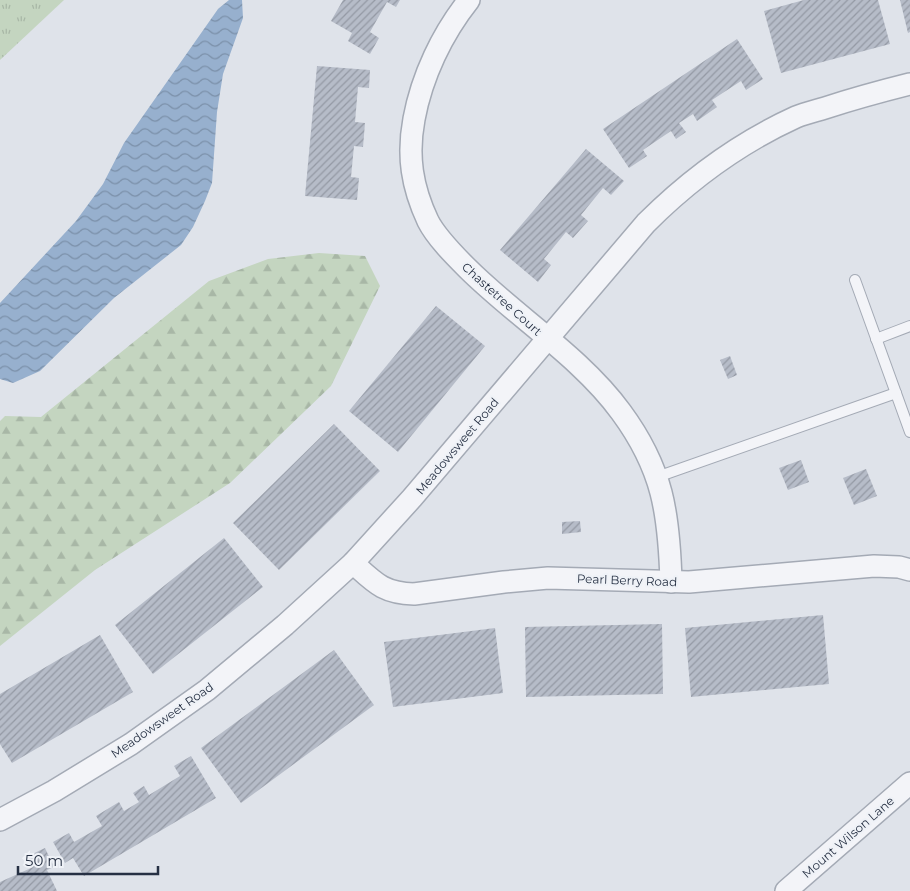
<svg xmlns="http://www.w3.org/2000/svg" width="910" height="891" font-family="Montserrat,sans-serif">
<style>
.grass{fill:url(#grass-tufts)}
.forest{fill:url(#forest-firs)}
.water{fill:url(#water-waves)}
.building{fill:url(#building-hatch)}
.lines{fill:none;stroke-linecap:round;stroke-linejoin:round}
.lane-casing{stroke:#a4aab5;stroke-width:12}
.street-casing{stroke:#a4aab5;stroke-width:24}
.lane{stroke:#f3f4f8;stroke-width:10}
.street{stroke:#f3f4f8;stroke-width:21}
.labels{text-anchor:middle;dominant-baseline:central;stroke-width:4.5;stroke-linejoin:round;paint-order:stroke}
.street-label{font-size:12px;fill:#263043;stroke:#eff2f7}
</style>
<defs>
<pattern id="grass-tufts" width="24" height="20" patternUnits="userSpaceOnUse" patternTransform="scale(1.25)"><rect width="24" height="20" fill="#c4d5c0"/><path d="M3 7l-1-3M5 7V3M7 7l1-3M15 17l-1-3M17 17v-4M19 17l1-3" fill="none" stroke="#a8b7a6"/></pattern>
<pattern id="forest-firs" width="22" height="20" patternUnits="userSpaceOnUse" patternTransform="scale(1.25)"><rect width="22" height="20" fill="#c4d5c0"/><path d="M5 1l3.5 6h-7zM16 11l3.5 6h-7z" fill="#a8b7a6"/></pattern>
<pattern id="water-waves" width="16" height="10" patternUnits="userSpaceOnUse" patternTransform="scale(1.25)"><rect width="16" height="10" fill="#97b0ce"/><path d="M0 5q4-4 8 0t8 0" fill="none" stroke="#7b90a9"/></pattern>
<pattern id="building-hatch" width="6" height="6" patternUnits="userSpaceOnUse" patternTransform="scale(1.25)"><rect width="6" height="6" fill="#b6bcc8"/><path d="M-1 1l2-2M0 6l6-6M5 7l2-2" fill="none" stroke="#9499a4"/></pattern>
</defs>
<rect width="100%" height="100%" fill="#dfe3ea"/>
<!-- grass -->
<polygon class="grass" points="0,0 64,0 0,60"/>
<!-- forest -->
<polygon class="forest" points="319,253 365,256 380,286 331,386 230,483 95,570 0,646 0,421 5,416 41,417 209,281 268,259"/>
<!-- water -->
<polygon class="water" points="229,0 242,0 243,18 223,74 217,112 212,183 205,201 193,227 181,245 114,298 40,371 13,383 0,379 0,303 76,221 103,184 124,143 218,9"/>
<!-- building -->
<g class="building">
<polygon points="343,0 400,0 396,7 387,2 370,32 379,38 370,54 348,41 352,33 331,21"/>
<polygon points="804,0 878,0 890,44 781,73 764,11"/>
<polygon points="900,0 910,0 910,32 908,33"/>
<polygon points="737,39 763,79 746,90 741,81 712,100 717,107 697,121 693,114 679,123 686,132 676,139 671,131 643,150 647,156 629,168 603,129"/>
<polygon points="317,66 370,70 369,88 358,87 355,122 365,123 363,147 354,146 351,177 359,178 357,200 305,196"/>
<polygon points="586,149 624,181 611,195 603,188 581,215 588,221 573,238 566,232 544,259 551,265 538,282 500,250"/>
<polygon points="436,306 485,346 398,452 349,411"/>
<polygon points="730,356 737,375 728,379 720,360"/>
<polygon points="334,424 380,471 279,570 233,523"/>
<polygon points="801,460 809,482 788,490 779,468"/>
<polygon points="866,469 877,496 854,505 843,478"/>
<polygon points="580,521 581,532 562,534 562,522"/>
<polygon points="224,538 263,587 153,674 115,625"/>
<polygon points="823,615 829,684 691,697 685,628"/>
<polygon points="662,624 663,694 526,697 525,627"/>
<polygon points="495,628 503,693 393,707 384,642"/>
<polygon points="100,635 133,692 12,763 0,744 0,694"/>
<polygon points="334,650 374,705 241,803 201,748"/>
<polygon points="191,756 216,798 84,876 73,858 65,863 53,842 69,833 74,842 102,826 96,816 119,802 124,811 139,802 133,793 144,786 149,795 180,776 174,766"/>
<polygon points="45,848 54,867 47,870 57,891 0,891 0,882 31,868 26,857"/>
</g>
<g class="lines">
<!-- lane casing -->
<g class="lane-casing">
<g id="lane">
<polyline points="855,280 910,432"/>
<polyline points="876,339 910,326"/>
<polyline points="657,477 896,393"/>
</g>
</g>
<!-- street casing -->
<g class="street-casing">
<g id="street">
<path d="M469,0C442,34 422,76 414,119C407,156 412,187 428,221C436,237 454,255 467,268C515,316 581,357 621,412C663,469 669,513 671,582"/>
<path d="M353,563C375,583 383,593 414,594L504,582L548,578L689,582L874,566L899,567L910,570"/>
<path d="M0,820L54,791L131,744L207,690L285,625L353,563L412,498L646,223C690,179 739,143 796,117C805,113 815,111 825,108C853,99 882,91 910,84"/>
<polyline points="786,891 910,783"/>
</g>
</g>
<!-- lane -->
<use href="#lane" class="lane"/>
<!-- street -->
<use href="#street" class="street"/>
</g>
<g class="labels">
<!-- street labels -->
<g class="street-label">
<text transform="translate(502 299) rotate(42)">Chastetree Court</text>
<text transform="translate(457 446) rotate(-50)">Meadowsweet Road</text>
<text transform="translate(627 580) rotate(2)">Pearl Berry Road</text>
<text transform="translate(162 720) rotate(-35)">Meadowsweet Road</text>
<text transform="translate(848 837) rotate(-41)">Mount Wilson Lane</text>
</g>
</g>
<!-- scale -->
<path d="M18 866v8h140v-8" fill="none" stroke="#263043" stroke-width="2.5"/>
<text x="25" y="866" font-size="15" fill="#263043" stroke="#eff2f7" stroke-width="4" paint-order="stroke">50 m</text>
</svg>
